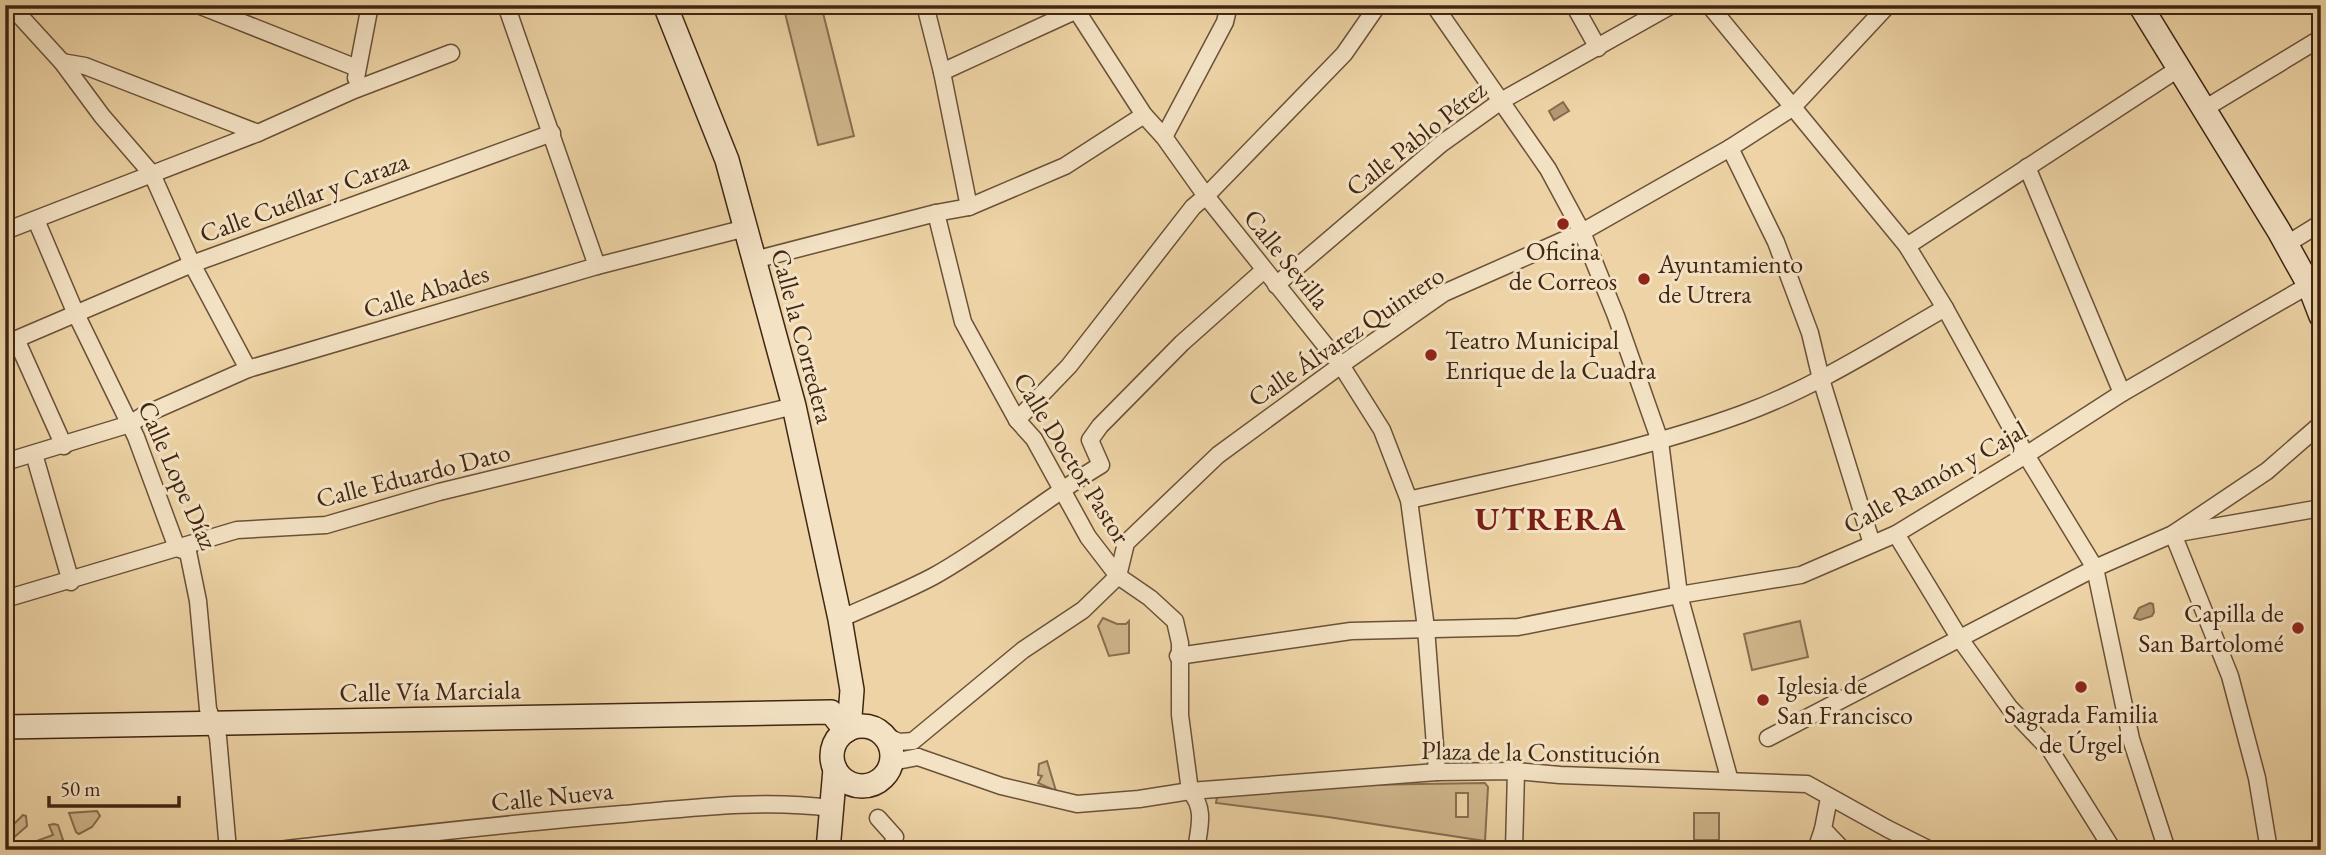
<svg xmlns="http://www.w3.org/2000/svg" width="2326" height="855" font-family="'EB Garamond',serif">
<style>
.green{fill:#d0b68c;stroke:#886e50;stroke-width:2;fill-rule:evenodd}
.water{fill:#b29873;stroke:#846a4d;stroke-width:2}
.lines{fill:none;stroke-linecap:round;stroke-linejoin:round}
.street-casing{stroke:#6b5138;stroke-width:19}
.secondary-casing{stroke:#402613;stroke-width:26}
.street{stroke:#f3e2c4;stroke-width:16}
.secondary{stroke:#f3e2c4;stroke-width:23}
.poi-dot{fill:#8f2418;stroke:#f3e2c4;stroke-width:2.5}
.labels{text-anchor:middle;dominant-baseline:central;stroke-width:6;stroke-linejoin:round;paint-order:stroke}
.street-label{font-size:26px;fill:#402613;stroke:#f3e2c4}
.poi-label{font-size:26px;fill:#402613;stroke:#f3e2c4;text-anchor:start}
.district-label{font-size:33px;font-weight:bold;letter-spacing:2px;fill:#7a1f14;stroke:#f3e2c4}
</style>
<rect width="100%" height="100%" fill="#edd3a5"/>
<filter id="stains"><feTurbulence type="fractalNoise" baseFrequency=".00286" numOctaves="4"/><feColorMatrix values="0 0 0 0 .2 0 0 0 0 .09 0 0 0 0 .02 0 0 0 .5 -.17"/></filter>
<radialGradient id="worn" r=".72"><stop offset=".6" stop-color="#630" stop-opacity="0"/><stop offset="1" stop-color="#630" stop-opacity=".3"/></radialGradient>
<!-- green -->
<g class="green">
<polygon points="783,5 821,5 854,136 818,145"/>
<polygon points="1103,618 1117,624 1126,624 1129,621 1129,653 1109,656 1098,626"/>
<polygon points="1800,621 1808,657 1752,670 1744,634"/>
<polygon points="1047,761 1056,791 1038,783 1042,776 1038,775 1039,764"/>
<path d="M1485,783L1488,787L1485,841L1328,817L1216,803L1218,791L1297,786ZM1456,793H1468V817H1456Z"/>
<polygon points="97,811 100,816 92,827 79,834 76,832 69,813"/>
<rect x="1694" y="813" width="25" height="27"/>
<polygon points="23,815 26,816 27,826 5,845 5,833"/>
<polygon points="54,824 58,825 63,840 41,850 34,850 31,843 53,835 49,825"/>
</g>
<!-- water -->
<g class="water">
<polygon points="1563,102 1569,111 1554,120 1549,111"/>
<polygon points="2150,603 2153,604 2154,612 2152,616 2140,620 2134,618 2139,608"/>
</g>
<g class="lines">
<!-- street casing -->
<g class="street-casing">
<g id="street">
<polyline points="10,5 62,62 102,116 152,174 192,264 248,369"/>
<polyline points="198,5 357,68"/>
<polyline points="506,5 597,266"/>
<polyline points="925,5 942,72 969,207"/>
<polyline points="1073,5 1144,115 1164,137 1206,196 1341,365 1382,430 1409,500 1426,628 1437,772"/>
<polyline points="1434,5 1548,169 1582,232 1616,316 1660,441 1679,595 1730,781"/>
<polyline points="1574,5 1598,48"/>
<polyline points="1709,5 1907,246 1945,308 2026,455 2095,568 2131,739 2167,850"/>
<polyline points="62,62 85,66 258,133"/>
<polyline points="942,72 1077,10"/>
<polyline points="356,78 370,5"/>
<polyline points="2204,109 2321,38"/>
<polyline points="1164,137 1225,22 1229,5"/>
<polyline points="1730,148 1776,242 1810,333 1821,379 1872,544"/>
<polyline points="2027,167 2122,393"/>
<polyline points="936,213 963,322 1017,420 1034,439 1088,537 1118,576 1150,598 1175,621 1180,643 1180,715 1190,791"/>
<polyline points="36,220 76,314 136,437 177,548 188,552 198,601 208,709 218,737 228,850"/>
<polyline points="5,231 258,133 354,90 451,53"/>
<polyline points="2287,244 2321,223"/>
<polyline points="1907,246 2178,69"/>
<polyline points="754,260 936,213 969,207 1065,166 1144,115"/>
<polyline points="1276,285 1441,144 1501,101 1672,5"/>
<polyline points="16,339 64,446"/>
<polyline points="5,344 192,264 552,133"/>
<polyline points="1017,420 1069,366 1193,207 1206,196 1344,54 1378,5"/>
<polyline points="34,454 71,582"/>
<polyline points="5,462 130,424 144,415 248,369 597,266 746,228"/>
<path d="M1409,500C1520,474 1635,453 1742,414C1814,388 1879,346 1945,308"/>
<polyline points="1896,534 1960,639 2009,707 2051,751 2113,850"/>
<polyline points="5,599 237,530 326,525 439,492 794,406"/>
<path d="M840,619C871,605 904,592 934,576C993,543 1044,499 1101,465L1090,440L1100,426L1182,343L1264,270"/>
<polyline points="1178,656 1351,631 1518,627 1679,595 1801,575 1896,534 2026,455 2122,393 2309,285"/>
<polyline points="884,735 899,742 913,741 1023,650 1083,610 1118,576 1126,543 1218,455 1341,365 1444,293 1582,232 1730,148 1792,108 1888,5"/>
<polyline points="1768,738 2095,568 2173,534 2267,471 2321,424"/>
<polyline points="918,757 1001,786 1077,804 1139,799 1190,791 1437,772 1516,771 1560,775 1807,784 1888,829 1930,850"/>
<polyline points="892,762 918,757"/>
<path d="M1190,791C1206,809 1199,828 1196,850"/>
<polyline points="1829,798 1823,829 1843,850"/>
<polyline points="878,818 895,837 890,850"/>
<path d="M278,850C393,837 508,823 623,814C692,808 762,799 831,808"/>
<polyline points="1514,850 1516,771"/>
<polyline points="1816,850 1823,829"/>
<polyline points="2269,850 2257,778 2230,676 2173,534 2321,508"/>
</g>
</g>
<!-- secondary casing -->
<g class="secondary-casing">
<g id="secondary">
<polyline points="665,5 727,160 794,406 840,619 852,690 849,729"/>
<polyline points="2140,5 2279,231 2309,285 2321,316"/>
<circle cx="862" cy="756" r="30"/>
<polyline points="5,727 831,712 846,731"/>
<polyline points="828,850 835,769"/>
</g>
</g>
<!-- street -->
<use href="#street" class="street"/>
<!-- secondary -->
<use href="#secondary" class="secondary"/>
</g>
<!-- markers -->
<g class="poi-dot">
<circle cx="1563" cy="224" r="7"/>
<circle cx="1644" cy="279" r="7"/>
<circle cx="1431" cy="355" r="7"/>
<circle cx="2298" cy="628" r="7"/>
<circle cx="2081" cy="687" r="7"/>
<circle cx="1763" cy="700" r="7"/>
</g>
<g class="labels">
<!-- street labels -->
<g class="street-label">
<text transform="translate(1416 138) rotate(-38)">Calle Pablo Pérez</text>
<text transform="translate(304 197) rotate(-20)">Calle Cuéllar y Caraza</text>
<text transform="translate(1287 259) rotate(51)">Calle Sevilla</text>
<text transform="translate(426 291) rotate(-17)">Calle Abades</text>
<text transform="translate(803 336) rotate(75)">Calle la Corredera</text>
<text transform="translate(1346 336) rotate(-34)">Calle Álvarez Quintero</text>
<text transform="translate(1072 458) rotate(58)">Calle Doctor Pastor</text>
<text transform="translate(178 475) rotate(66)">Calle Lope Díaz</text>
<text transform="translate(413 475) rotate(-14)">Calle Eduardo Dato</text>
<text transform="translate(1935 477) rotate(-29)">Calle Ramón y Cajal</text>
<text transform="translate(430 691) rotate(-1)">Calle Vía Marciala</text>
<text transform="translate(1541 752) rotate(1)">Plaza de la Constitución</text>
<text transform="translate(552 796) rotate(-6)">Calle Nueva</text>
</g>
<!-- poi labels -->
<g class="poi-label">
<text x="1563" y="251" text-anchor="middle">Oficina<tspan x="1563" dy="30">de Correos</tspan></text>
<text x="1658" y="264">Ayuntamiento<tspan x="1658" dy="30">de Utrera</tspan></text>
<text x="1445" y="340">Teatro Municipal<tspan x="1445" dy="30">Enrique de la Cuadra</tspan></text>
<text x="2284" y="613" text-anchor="end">Capilla de<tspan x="2284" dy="30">San Bartolomé</tspan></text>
<text x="1777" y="685">Iglesia de<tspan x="1777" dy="30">San Francisco</tspan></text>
<text x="2081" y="714" text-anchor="middle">Sagrada Familia<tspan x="2081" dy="30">de Úrgel</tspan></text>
</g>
<!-- district labels -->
<g class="district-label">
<text x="1551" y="518">UTRERA</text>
</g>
</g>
<!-- margin -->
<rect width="2326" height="855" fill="none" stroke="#edd3a5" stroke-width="28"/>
<rect x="7" y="7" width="2312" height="841" fill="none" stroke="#402613" stroke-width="3.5"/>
<rect x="14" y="14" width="2298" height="827" fill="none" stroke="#402613" stroke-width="2"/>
<!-- scale -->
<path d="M49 796v10h130v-10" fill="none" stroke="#402613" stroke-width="3.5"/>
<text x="60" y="796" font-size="21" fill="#402613" stroke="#f3e2c4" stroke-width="5" paint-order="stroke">50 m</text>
<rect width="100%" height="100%" filter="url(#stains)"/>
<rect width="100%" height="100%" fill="url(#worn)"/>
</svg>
